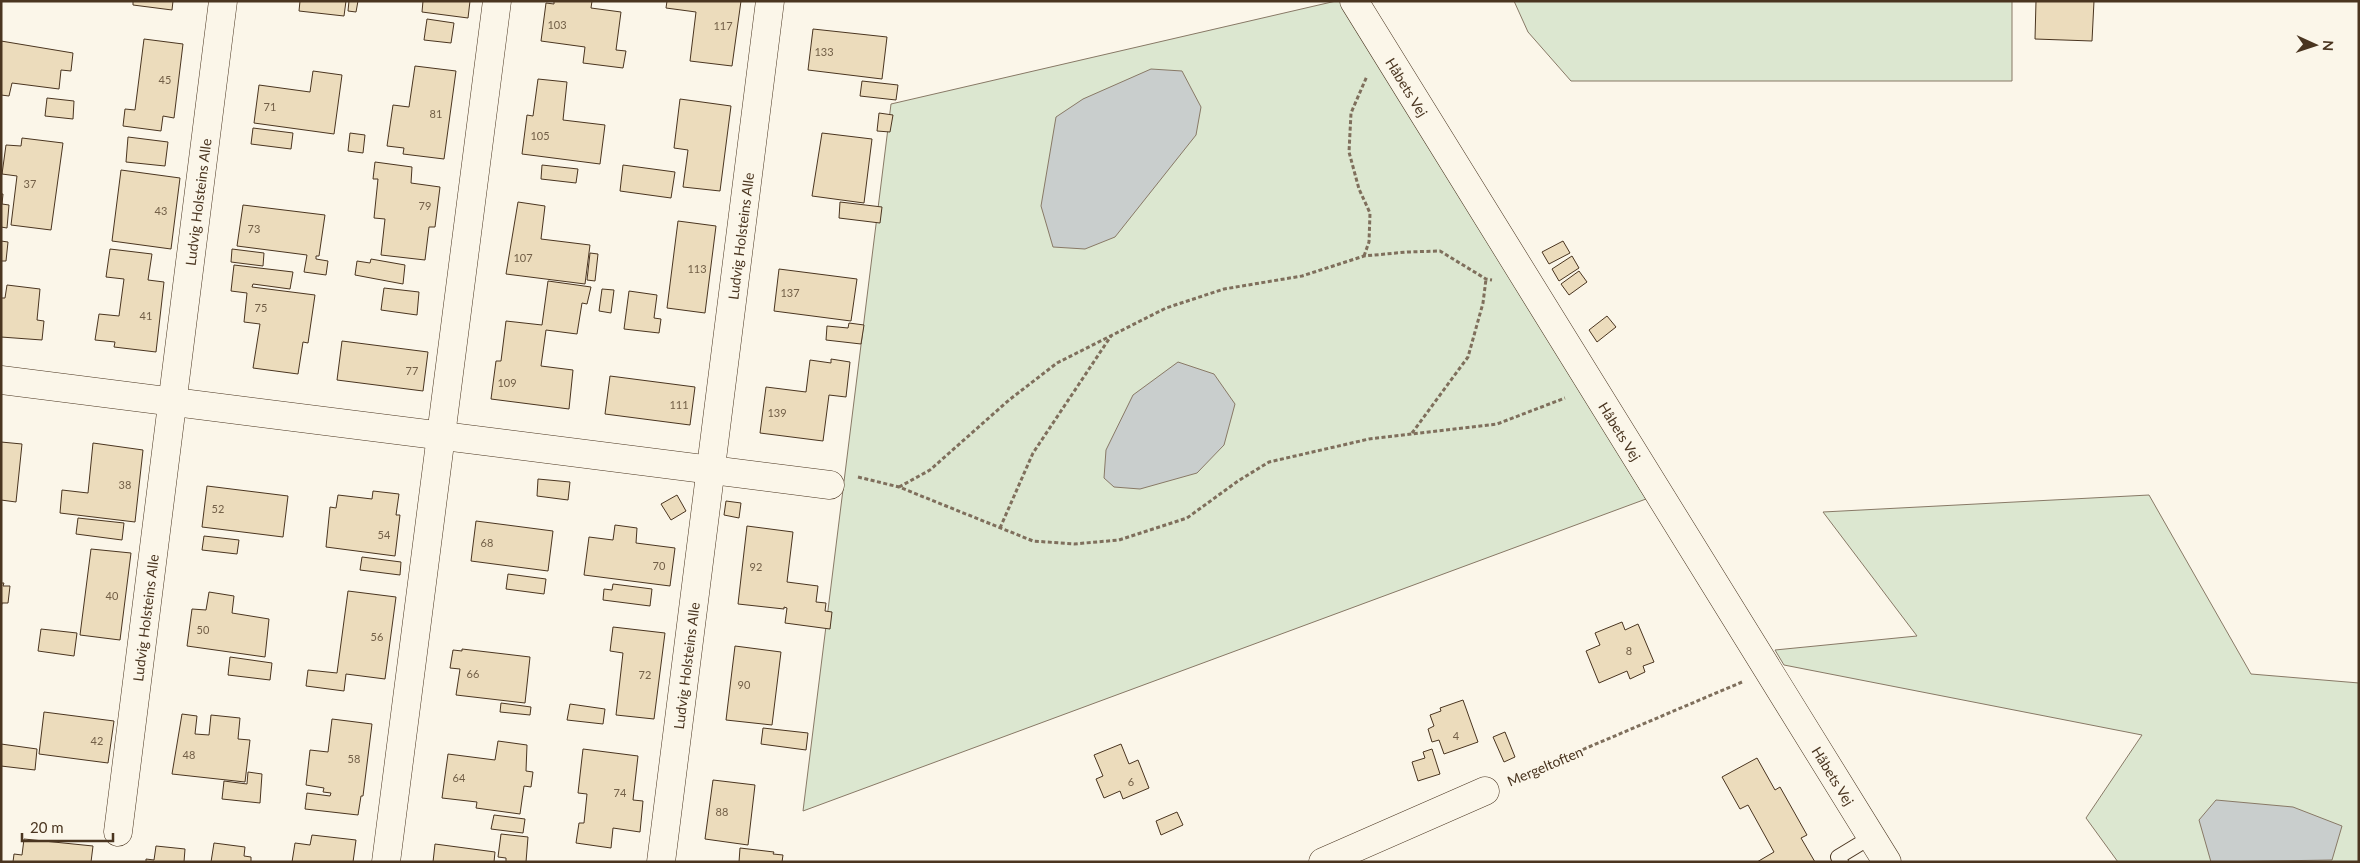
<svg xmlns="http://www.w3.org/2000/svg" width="2360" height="863" font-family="Lato,sans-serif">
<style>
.grass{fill:#dce7d0;stroke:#887966}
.water{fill:#c9cecd;stroke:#887966}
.building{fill:#ecdcbc;stroke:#4a3520}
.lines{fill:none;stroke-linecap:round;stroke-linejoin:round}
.service-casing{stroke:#4a3520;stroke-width:16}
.minor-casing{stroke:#4a3520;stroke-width:29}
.path{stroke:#7f6f5c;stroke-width:3;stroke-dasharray:4 2.5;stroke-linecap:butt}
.service{stroke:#fbf6e9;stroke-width:14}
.minor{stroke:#fbf6e9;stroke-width:28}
.labels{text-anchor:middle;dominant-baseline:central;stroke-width:4;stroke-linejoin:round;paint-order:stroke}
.number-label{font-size:11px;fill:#725f47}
.street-label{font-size:14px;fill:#4a3520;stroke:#fbf6e9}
</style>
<rect width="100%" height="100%" fill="#fbf6e9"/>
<!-- grass -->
<g class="grass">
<polygon points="1336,1 1346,1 1646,499 803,811 891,104"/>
<polygon points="1514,1 2012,1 2012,81 1571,81 1528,32"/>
<polygon points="2149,495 2251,674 2359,683 2359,862 2118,862 2086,818 2142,735 1784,665 1775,650 1917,636 1823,512"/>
</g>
<!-- water -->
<g class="water">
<polygon points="1151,69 1182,71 1201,107 1196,135 1115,237 1085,249 1053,247 1041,206 1056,117 1083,99"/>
<polygon points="1178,362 1214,374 1235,404 1224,445 1197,473 1140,489 1114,487 1104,478 1106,450 1133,395"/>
<polygon points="2216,800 2293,807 2342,826 2332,860 2211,862 2199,820"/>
</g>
<!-- building -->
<g class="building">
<polygon points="133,1 173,1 172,10 133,5"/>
<polygon points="300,1 346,1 344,16 299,11"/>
<polygon points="349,1 358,1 356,12 348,11"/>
<polygon points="423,1 470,1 468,18 422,12"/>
<polygon points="554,1 592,1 591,8 621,12 616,50 626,51 623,68 583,63 585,47 541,41 546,3 554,4"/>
<polygon points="667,1 741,1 732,66 690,61 696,12 666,8"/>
<polygon points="2036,1 2094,1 2092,41 2035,39"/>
<polygon points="427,19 454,23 451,43 424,40"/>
<polygon points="813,29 887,37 882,79 808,70"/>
<polygon points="144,39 183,44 174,118 163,116 161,131 123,126 125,109 135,110"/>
<polygon points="1,41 73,53 71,71 61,70 59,89 12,83 9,96 1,95"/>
<polygon points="415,66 456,71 444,159 403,154 404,148 387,146 393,105 409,107"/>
<polygon points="313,71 342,75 334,134 254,123 259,85 310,92"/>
<polygon points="538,79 567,82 563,120 605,125 600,164 522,154 527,115 533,116"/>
<polygon points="862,81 898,85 896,100 860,96"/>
<polygon points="47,98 74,101 73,119 45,116"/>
<polygon points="680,99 731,106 720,191 683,187 688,150 674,148"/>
<polygon points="879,113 893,115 890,132 877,131"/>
<polygon points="253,128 293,133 291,149 251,144"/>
<polygon points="350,133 365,135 363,153 348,151"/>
<polygon points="822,133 872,139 864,203 812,196"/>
<polygon points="128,137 168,142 165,166 126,162"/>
<polygon points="22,138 63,143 51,230 11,225 17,176 2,174 6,145 21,146"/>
<polygon points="375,162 412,167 411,183 440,187 435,227 429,227 425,260 381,255 385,219 374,218 378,179 373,179"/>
<polygon points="542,165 578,169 576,183 541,179"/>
<polygon points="623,165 675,172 671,198 620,191"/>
<polygon points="121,170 180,178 171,249 112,241"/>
<polygon points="1,194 3,194 2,204 9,205 7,228 1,227"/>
<polygon points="518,202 545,206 541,239 590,245 585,284 506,274"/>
<polygon points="840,202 882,207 880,223 839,218"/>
<polygon points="243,205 325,215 319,256 316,256 316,259 328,261 326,275 304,272 307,255 237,246"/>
<polygon points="678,221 716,226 705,313 667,308"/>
<polygon points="1,241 8,242 6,261 1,261"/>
<polygon points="1563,241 1570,253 1549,264 1542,252"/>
<polygon points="110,249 152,254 148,280 164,282 156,352 114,347 115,342 95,340 99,314 119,316 124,279 106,277"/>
<polygon points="232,249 264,253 263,266 231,262"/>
<polygon points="590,253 598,254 595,281 587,280"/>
<polygon points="1572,256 1579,268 1559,281 1552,269"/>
<polygon points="371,259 405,265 403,284 355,275 357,261 370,263"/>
<polygon points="234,265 293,272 290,289 253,284 252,287 315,295 308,343 303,342 298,374 253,368 260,324 244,322 247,293 231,291"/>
<polygon points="779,269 857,279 851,321 774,311"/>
<polygon points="1579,271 1587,282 1569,295 1561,284"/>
<polygon points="548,281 591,287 587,304 582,303 577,334 546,330 541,366 573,370 569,409 491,399 496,361 501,361 506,321 542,325"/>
<polygon points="7,285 40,289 37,320 44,321 42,340 1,337 1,298 5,298"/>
<polygon points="384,288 419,292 417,315 381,310"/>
<polygon points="602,289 614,290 611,313 599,311"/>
<polygon points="629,291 657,295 654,318 661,319 659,333 624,329"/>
<polygon points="1607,316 1616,327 1597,342 1589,330"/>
<polygon points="849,323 864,325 861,344 826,340 827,326 848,328"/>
<polygon points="342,341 428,352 423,391 337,380"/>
<polygon points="831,359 850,362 846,397 829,395 823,441 760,433 766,387 806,392 810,360 831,363"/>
<polygon points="610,376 695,387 690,425 605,414"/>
<polygon points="1,442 22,444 16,502 1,500"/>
<polygon points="93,443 143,450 135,522 60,513 62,490 88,493"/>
<polygon points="538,479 570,482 568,500 537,496"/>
<polygon points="207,486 288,496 283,537 202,527"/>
<polygon points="373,491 399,494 396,515 400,515 395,556 326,547 330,507 336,508 338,495 372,499"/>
<polygon points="677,495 686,511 671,520 661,504"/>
<polygon points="726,501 741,503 739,518 724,515"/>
<polygon points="78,518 124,523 122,540 76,534"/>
<polygon points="476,521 553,531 548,571 471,561"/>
<polygon points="615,525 637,528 636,543 675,548 670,586 584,575 589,537 613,540"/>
<polygon points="747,526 793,532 787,582 818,586 816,602 826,603 825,611 832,612 830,629 785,623 787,608 784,607 784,609 738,604"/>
<polygon points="204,536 239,540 237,554 202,550"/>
<polygon points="91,549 131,553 120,640 80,635"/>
<polygon points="362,557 401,562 400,575 360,570"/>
<polygon points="508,574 546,579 544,594 506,589"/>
<polygon points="1,583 4,583 3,586 10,586 8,603 2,603 1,608"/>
<polygon points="613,584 652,589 650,606 603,600 604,589 612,590"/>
<polygon points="348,591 396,597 385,679 346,674 344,691 306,686 308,670 337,673"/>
<polygon points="209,592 234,596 232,613 269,619 265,657 187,646 192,609 206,610"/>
<polygon points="1622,622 1625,630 1638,624 1654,662 1643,666 1645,672 1630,679 1627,671 1599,683 1586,651 1600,645 1595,633"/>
<polygon points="613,627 665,633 654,719 616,715 623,653 610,651"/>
<polygon points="41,629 77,633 74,656 38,651"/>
<polygon points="735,646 781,652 772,725 726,720"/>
<polygon points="462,649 530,657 525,703 456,695 460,669 450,668 453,650 462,651"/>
<polygon points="230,657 272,663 270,680 228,675"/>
<polygon points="1463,700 1478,742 1444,754 1439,740 1432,742 1428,729 1434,726 1430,715 1441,711 1440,708"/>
<polygon points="501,703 531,707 530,715 500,712"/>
<polygon points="570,704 605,709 603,724 567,720"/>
<polygon points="44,712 114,721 108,763 39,754"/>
<polygon points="182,714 197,716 195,734 209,735 211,715 240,718 238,739 250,740 245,782 172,774"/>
<polygon points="332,719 372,724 363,796 361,796 358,815 305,809 307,793 330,796 331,793 323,792 324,788 306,785 310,750 328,752"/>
<polygon points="763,728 808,733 806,750 761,744"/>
<polygon points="1505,732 1515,757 1504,762 1493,737"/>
<polygon points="498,741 527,745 526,771 533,772 531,787 524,786 520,814 476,808 477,802 442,798 448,754 495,760"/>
<polygon points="1,744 37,749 35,770 1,766"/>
<polygon points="1121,744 1129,764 1138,760 1149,788 1123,799 1120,791 1104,798 1096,779 1103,776 1094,755"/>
<polygon points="583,749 638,756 633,800 643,801 640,832 613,828 611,848 576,843 579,823 584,823 587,794 578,793"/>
<polygon points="1432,749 1440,774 1418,781 1412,762 1425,758 1423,752"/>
<polygon points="1757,758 1775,790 1780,787 1807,835 1801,838 1815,862 1757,862 1774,852 1748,805 1740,809 1722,777"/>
<polygon points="248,772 262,774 260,803 222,799 224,781 247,784"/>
<polygon points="713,780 755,785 748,845 705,839"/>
<polygon points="1177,812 1183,825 1161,835 1156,821"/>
<polygon points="494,815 525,819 523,833 491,829"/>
<polygon points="501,834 528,837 526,862 506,862 506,858 498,857"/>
<polygon points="312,835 356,840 353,862 292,862 295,843 310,845"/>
<polygon points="24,839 93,846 91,862 13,862 14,854 22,855"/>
<polygon points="214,843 245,847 244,856 251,857 251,862 211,862"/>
<polygon points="435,844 495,852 494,862 433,862"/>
<polygon points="156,846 185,849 184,862 146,862 146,859 154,860"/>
<polygon points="740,848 774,852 773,854 783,855 782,862 739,862"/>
</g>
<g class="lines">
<!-- service casing -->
<g class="service-casing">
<polyline id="service" points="1841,862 1838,857 1871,837"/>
</g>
<!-- minor casing -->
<g class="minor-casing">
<g id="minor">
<path id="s1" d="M1354,1L1887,862"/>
<polyline points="1,380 830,485"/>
<path id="s2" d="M118,832L223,1"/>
<polyline points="386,862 497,1"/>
<path id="s3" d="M661,862L770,1"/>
<polyline points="1323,862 1485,791"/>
</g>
</g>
<!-- path -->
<g class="path">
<polyline points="1364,256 1369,242 1370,213 1359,189 1349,152 1351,113 1367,76"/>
<polyline points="1412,433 1468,357 1483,303 1486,279"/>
<polyline points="858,477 899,487 1033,541 1074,544 1119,540 1187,518 1238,481 1269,462 1369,439 1497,424 1565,398"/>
<polyline points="899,487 930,470 1009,400 1057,363 1166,308 1224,289 1302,276 1364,256 1407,252 1440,251 1486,279 1492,280"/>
<polyline points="1000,528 1033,453 1111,336"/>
<polyline points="1511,780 1742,682"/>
</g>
<!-- service -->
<use href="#service" class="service"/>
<!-- minor -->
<use href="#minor" class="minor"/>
</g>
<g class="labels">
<!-- number labels -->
<g class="number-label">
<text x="557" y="24">103</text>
<text x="723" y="25">117</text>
<text x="824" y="51">133</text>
<text x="165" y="79">45</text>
<text x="270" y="106">71</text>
<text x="436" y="113">81</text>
<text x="540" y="135">105</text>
<text x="30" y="183">37</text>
<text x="425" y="205">79</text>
<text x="161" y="210">43</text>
<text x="254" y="228">73</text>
<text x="523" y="257">107</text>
<text x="697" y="268">113</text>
<text x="790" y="292">137</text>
<text x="261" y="307">75</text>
<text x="146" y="315">41</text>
<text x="412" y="370">77</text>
<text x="507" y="382">109</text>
<text x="679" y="404">111</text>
<text x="777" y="412">139</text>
<text x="125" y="484">38</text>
<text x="218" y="508">52</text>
<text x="384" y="534">54</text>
<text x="487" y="542">68</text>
<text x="659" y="565">70</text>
<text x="756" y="566">92</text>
<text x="112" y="595">40</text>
<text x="203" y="629">50</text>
<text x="377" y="636">56</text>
<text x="1629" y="650">8</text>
<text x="473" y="673">66</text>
<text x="645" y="674">72</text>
<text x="744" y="684">90</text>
<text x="1456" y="735">4</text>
<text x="97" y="740">42</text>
<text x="189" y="754">48</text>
<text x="354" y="758">58</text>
<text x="459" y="777">64</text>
<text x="1131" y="781">6</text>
<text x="620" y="792">74</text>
<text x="722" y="811">88</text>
</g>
<!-- street labels -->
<g class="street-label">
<text stroke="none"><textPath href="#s1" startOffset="101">Håbets Vej</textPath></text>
<text stroke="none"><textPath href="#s2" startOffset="635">Ludvig Holsteins Alle</textPath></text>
<text stroke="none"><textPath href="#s3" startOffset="631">Ludvig Holsteins Alle</textPath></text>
<text stroke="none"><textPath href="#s1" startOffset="506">Håbets Vej</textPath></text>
<text stroke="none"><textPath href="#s2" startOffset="216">Ludvig Holsteins Alle</textPath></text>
<text stroke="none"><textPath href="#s3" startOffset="198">Ludvig Holsteins Alle</textPath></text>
<text transform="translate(1545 766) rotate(-23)">Mergeltoften</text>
<text stroke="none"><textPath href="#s1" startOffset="911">Håbets Vej</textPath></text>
</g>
</g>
<!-- border -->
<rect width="2360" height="863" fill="none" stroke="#4a3520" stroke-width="5"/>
<!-- north arrow -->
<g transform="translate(2315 45) rotate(93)" stroke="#fbf6e9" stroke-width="4" paint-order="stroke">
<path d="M0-4L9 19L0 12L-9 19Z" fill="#4a3520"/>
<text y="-8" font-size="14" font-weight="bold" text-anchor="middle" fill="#4a3520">N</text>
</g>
<!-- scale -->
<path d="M22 833v8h91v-8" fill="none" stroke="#4a3520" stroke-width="2.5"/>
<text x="30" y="833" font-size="15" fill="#4a3520" stroke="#fbf6e9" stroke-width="4" paint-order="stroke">20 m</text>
</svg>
